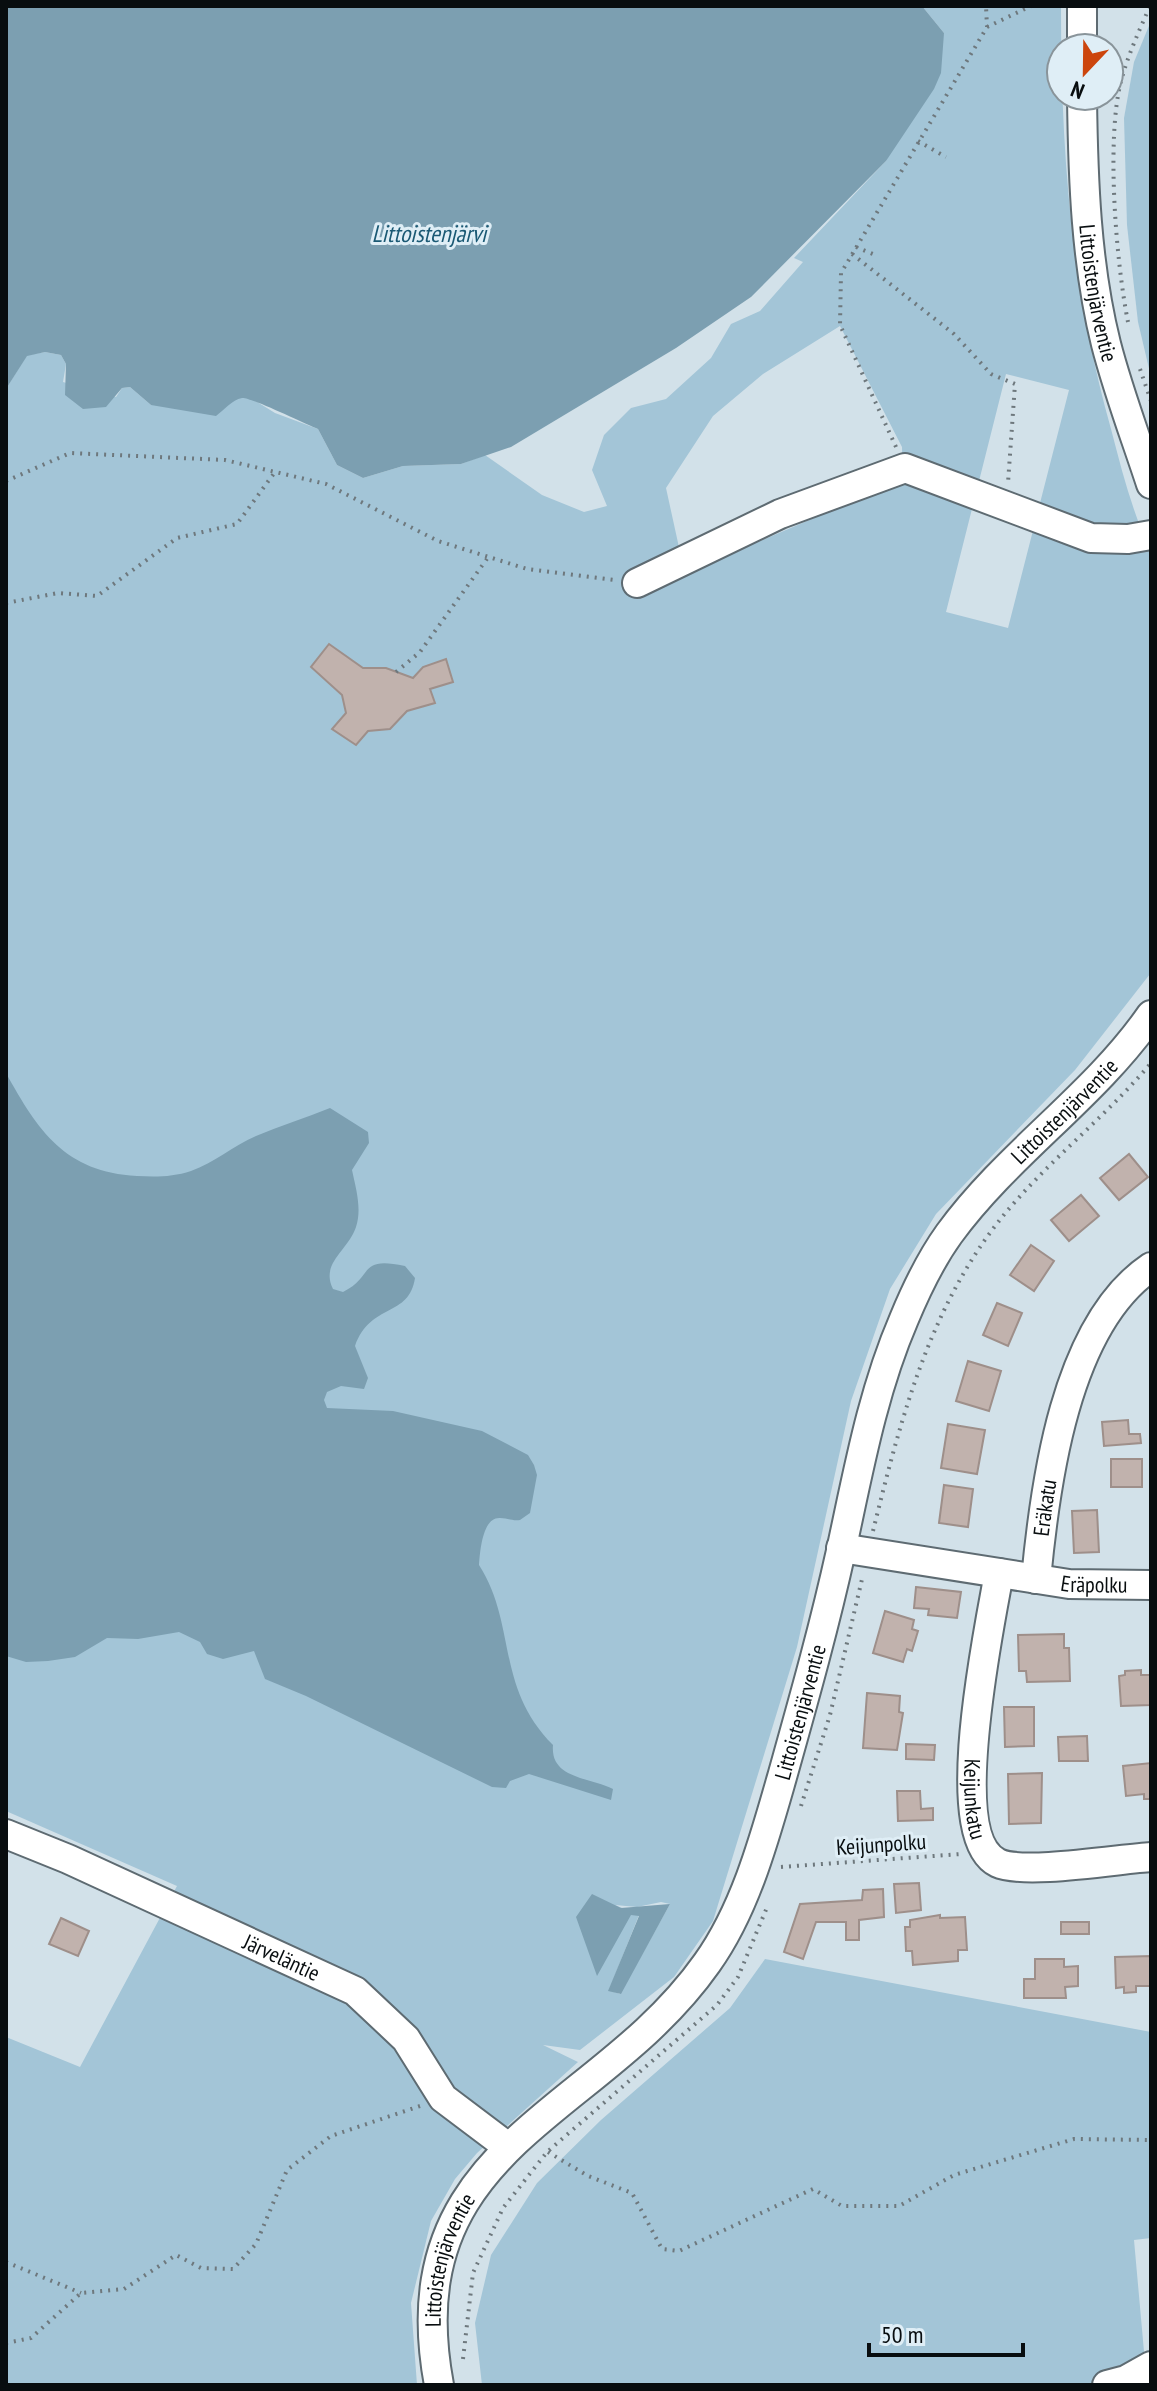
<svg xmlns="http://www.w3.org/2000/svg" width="1157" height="2391" font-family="'PT Sans Narrow',sans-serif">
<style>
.green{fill:#a3c5d7;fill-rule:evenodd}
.water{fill:#7c9fb1}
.building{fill:#c1b2ad;stroke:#9e8f8a;stroke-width:2}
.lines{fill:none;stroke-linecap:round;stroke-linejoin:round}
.minor-casing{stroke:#5e6b72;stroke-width:32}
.path{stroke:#6e787d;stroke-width:4;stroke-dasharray:2 6;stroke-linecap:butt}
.minor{stroke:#fff;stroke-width:28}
.labels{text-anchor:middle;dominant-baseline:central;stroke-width:6;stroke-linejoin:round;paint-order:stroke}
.street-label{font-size:22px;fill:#080d0f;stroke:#dfeef6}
.water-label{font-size:24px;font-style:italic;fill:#1a5974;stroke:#dfeef6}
</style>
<rect width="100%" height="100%" fill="#d2e1e9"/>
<!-- green -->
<g class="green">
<path d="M922,6H1061C1061,154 1071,286 1111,429C1122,471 1132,512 1151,551L1150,974L1075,1070L936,1214L890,1289L851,1401L797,1647L713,1921L674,1977L580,2050L543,2045L578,2062L477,2153L455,2179L431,2221L411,2303L417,2385H6V2037L80,2067L177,1886L6,1811V389L27,355L45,352L61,355L66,364L63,382L116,397L122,388L130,387L151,405L249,397L275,413L318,429L337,465L363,478L403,466L461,464L485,455L542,495L584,512L607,506L592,470L604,435L631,408L666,399L711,358L731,324L760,311L803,262L794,258L886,161L944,33ZM840,326L902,447L903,480L699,567L682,561L666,488L713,416L763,374ZM1006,374L1069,390L1008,628L946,612ZM661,1902L670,1904L620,1994L609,1990L639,1915L615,1905L637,1907Z"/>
<polygon points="1151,21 1151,377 1138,322 1127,225 1124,118 1134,62"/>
<polygon points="765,1959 1151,2032 1151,2238 1134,2240 1147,2385 482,2385 475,2323 491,2255 537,2183 601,2120 730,2008"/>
</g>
<!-- water -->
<g class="water">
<path d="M6,6H922L944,33L941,73L934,89L886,161L751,297L676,348L511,447L461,464L403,466L363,478L337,465L318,429C305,424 248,396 242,398C232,400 224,410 216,416L151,405L130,387L122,388L106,407L83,409L65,395L66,364L61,355L45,352L27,356L6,389Z"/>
<path d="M6,1073C38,1131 65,1172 137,1176C156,1177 173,1177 191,1171C214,1163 233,1146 256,1136C280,1126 305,1118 330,1108L368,1132L369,1143L352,1170C356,1189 362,1209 356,1227C348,1251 320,1263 333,1289L343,1292C375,1276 357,1256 405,1266L415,1278C409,1318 371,1302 355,1346L368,1378L364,1389L341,1386L327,1392L324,1400L327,1408L393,1411L482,1431L528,1455L534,1465L537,1475L530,1513L520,1520C512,1521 508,1518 500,1518C482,1517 480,1553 479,1565C517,1624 495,1687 553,1745C550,1779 589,1777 613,1789L611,1800L529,1774L510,1781L506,1788L492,1787L306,1696L265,1679L254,1651L223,1659L207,1654L200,1642L179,1632L138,1639L107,1638L75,1657L48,1661L26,1662L6,1656Z"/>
<polygon points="592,1894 621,1908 670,1904 621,1994 608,1991 639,1916 631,1915 597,1976 576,1917"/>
</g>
<!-- building -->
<g class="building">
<polygon points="329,644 363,668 386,668 413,678 423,667 446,659 453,682 430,689 435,703 407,711 390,729 368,731 356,745 332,729 346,713 342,695 311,667"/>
<polygon points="1129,1154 1148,1177 1119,1200 1100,1178"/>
<polygon points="1081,1195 1099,1216 1069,1241 1051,1220"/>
<polygon points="1031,1245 1054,1261 1034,1291 1010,1275"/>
<polygon points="997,1303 1022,1313 1008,1346 983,1335"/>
<polygon points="968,1361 1001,1371 989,1411 956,1401"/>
<polygon points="1128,1420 1129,1434 1140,1434 1141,1443 1104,1446 1102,1422"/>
<polygon points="948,1424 985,1430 977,1474 941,1468"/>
<rect x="1111" y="1459" width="31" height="28"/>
<polygon points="944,1485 973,1489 968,1527 939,1523"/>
<polygon points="1097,1510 1099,1552 1074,1553 1072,1511"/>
<polygon points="916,1587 961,1592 957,1618 928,1615 929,1609 914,1608"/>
<polygon points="885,1611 914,1620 912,1629 918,1631 912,1651 907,1649 903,1662 873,1653"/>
<polygon points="1064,1634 1064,1648 1069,1648 1070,1681 1027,1682 1026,1671 1019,1671 1018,1635"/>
<polygon points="1141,1670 1141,1675 1151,1675 1151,1705 1121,1706 1119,1676 1125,1675 1125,1671"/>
<polygon points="867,1693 900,1696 899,1712 903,1713 897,1750 863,1748"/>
<polygon points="1004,1707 1034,1707 1034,1746 1005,1747"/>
<polygon points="1087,1736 1088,1761 1059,1761 1058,1737"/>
<polygon points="906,1744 935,1745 934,1760 906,1759"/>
<polygon points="1151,1763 1151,1799 1144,1799 1144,1794 1126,1796 1123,1766"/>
<polygon points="1042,1773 1041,1823 1009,1824 1008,1774"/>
<polygon points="897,1791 920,1791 921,1809 933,1808 933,1820 898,1821"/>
<polygon points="919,1883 921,1910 896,1913 894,1884"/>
<polygon points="883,1889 884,1917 859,1920 859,1940 846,1940 846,1922 816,1922 803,1959 784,1952 800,1904 862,1900 863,1890"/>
<polygon points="940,1915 940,1918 965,1917 967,1950 958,1950 958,1961 913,1965 912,1951 906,1951 905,1927 910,1927 910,1920"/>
<polygon points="61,1918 89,1931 78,1956 49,1944"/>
<rect x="1061" y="1922" width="28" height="12"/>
<polygon points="1151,1956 1151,1986 1136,1986 1136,1992 1124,1993 1124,1987 1116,1988 1115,1957"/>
<polygon points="1035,1959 1064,1959 1064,1967 1078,1966 1078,1986 1065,1987 1066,1998 1024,1998 1024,1979 1035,1979"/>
</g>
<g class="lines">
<!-- minor casing -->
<g class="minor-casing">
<g id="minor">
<polyline points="1082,6 1082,48"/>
<path id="s1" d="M1082,96C1083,179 1086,264 1106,344C1118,391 1136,438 1151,484"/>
<polyline points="637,583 780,514 905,468 1091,538 1128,539 1151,535"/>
<path id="s2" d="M841,1548L1069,1584L1151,1585"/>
<path id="s3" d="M999,1573C990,1625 944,1837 998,1863C1024,1875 1119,1859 1151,1857"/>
<path id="s4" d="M1036,1579C1045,1484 1065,1325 1151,1267"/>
<path id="s5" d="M6,1834L68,1859L355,1991L406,2039L443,2098L508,2147"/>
<path id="s6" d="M439,2385C394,2144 598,2118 707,1963C745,1910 764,1840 782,1777C803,1702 824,1628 841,1551C858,1473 872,1393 904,1319C916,1290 931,1259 949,1234C1008,1153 1094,1097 1151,1015"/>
<polyline points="1107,2385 1126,2380 1151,2366"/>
</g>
</g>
<!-- path -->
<g class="path">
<polyline points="987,27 1031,6"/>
<polyline points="918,141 946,157"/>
<polyline points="856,247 873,254"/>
<polyline points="852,254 954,334 991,374 1015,384 1008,483"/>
<path d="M1128,322C1116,262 1106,139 1121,81C1128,55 1139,31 1150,6"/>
<polyline points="1140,369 1151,401"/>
<polyline points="896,447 840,325 841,273 987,27 986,6"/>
<polyline points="6,481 70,453 225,460 326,484 438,541 527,569 615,580"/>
<polyline points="6,603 58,593 97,596 177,538 237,524 275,472"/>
<polyline points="396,672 420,652 489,556"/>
<path d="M873,1531C902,1414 932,1296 1014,1203C1057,1154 1108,1114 1151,1063"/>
<polyline points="801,1806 830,1715 863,1575"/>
<polyline points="781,1867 961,1854"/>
<polyline points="548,2152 588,2176 632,2193 662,2249 679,2251 813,2189 842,2206 899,2206 954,2175 1074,2139 1151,2140"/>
<polyline points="6,2262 81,2293"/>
<polyline points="6,2343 31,2338 81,2293 124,2289 176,2255 201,2268 233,2269 256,2244 287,2170 331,2136 420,2106"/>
<polyline points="463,2359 473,2273 503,2208 547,2152 717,2005 738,1977 768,1905"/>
</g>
<!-- minor -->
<use href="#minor" class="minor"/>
</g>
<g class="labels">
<!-- street labels -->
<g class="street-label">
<text stroke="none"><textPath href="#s1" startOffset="198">Littoistenjärventie</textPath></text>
<text stroke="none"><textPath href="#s6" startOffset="1472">Littoistenjärventie</textPath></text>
<text stroke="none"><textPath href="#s4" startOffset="72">Eräkatu</textPath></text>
<text stroke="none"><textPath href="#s2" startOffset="256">Eräpolku</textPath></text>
<text stroke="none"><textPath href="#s6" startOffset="800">Littoistenjärventie</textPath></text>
<text stroke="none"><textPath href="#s3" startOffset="228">Keijunkatu</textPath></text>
<text transform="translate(881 1844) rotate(-4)">Keijunpolku</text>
<text stroke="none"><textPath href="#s5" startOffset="302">Järveläntie</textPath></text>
<text stroke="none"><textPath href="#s6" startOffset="128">Littoistenjärventie</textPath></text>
</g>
<!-- water labels -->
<g class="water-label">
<text x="429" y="233">Littoistenjärvi</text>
</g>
</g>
<!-- border -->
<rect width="1157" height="2391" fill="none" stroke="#080d0f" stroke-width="16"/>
<!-- north arrow -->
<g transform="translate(1085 72) rotate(202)"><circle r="38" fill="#dfeef6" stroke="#89949a" stroke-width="2"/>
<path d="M0-6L14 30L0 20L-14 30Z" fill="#cc450c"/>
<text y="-12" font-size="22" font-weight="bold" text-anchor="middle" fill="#080d0f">N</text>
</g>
<!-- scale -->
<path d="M869 2343v12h154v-12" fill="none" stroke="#080d0f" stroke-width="4"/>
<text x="881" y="2343" font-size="24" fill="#080d0f" stroke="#dfeef6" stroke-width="6" paint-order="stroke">50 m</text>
</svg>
